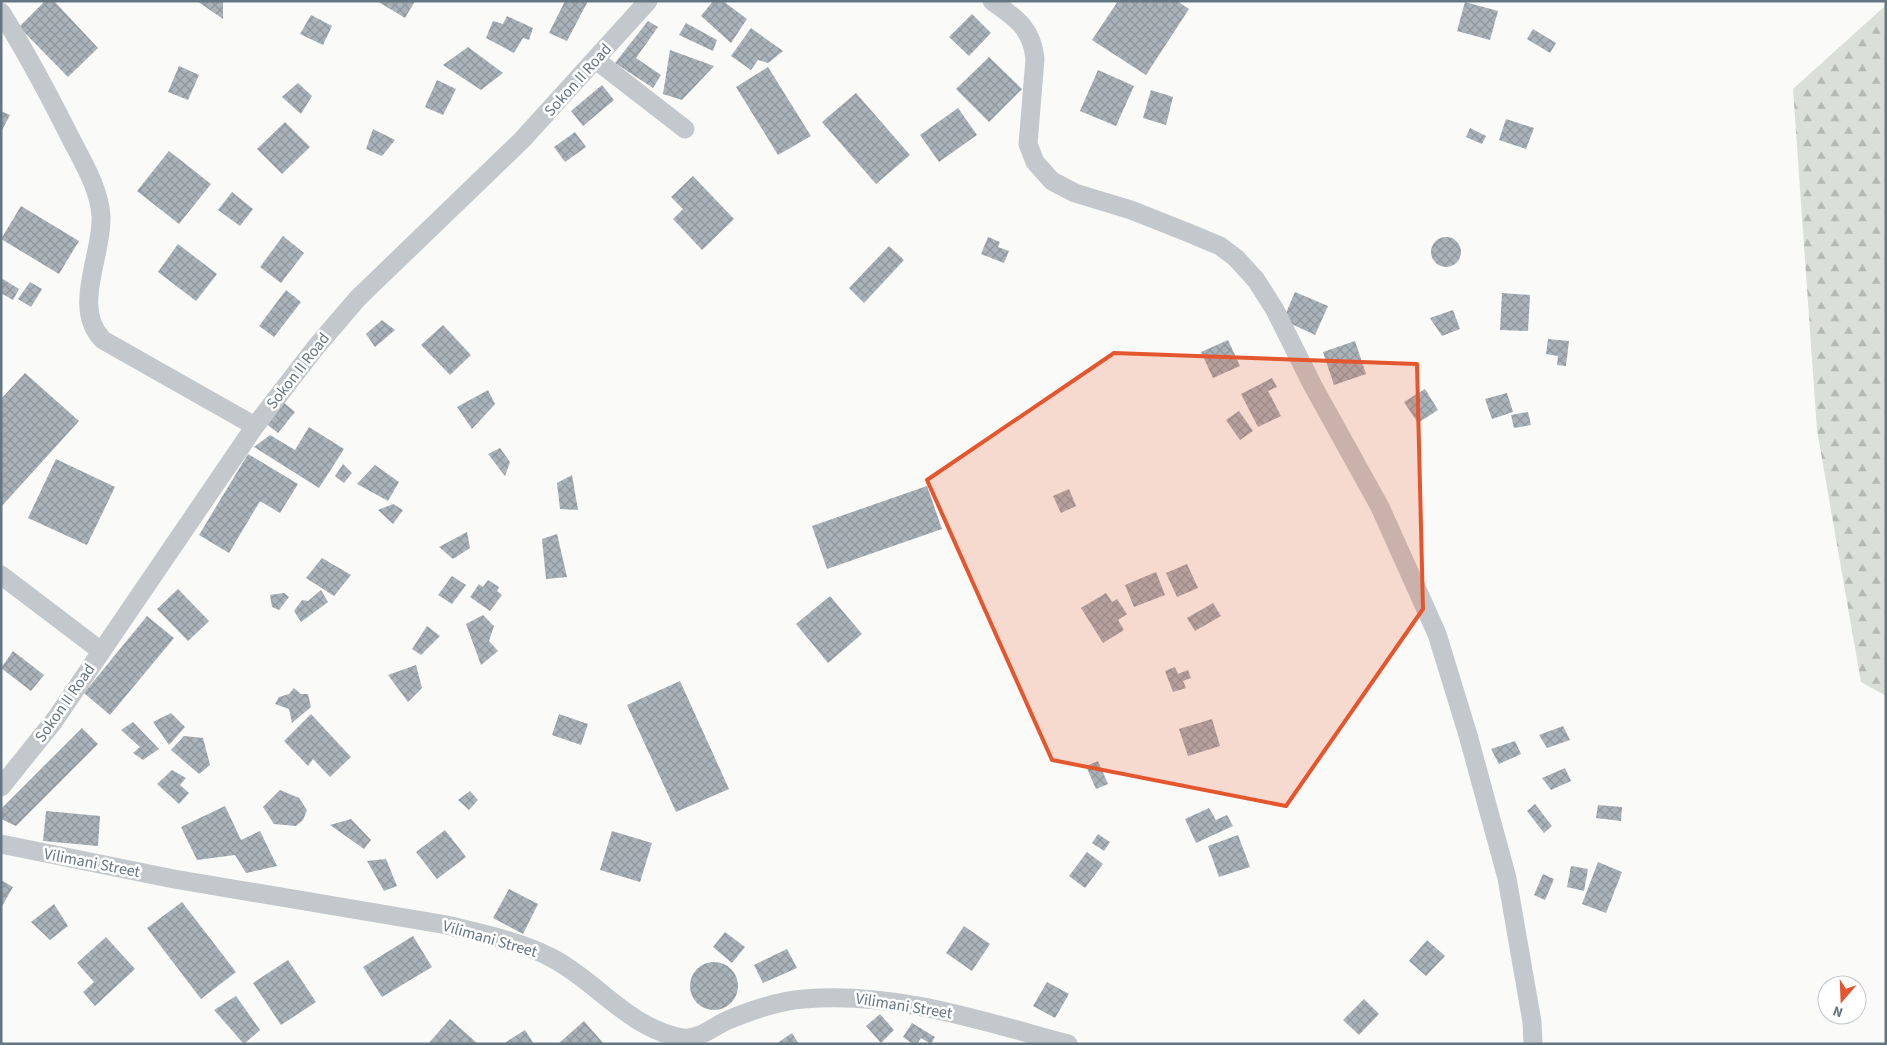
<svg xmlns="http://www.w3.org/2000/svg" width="1887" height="1045" font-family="'Source Sans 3',sans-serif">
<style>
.forest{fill:url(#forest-firs)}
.building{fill:url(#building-cross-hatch)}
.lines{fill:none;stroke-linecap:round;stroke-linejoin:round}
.minor{stroke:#c3c8cc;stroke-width:19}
.marked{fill:#e4572e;fill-opacity:0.2;stroke:#e4572e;stroke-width:4;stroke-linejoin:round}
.labels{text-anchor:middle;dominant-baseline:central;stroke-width:5;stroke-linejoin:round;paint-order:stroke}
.street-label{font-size:16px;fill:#657683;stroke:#fff}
</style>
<defs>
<pattern id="forest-firs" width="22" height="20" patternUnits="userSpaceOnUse" patternTransform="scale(1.25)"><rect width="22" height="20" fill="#dadfd7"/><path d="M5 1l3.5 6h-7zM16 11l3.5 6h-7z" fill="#b4b9b4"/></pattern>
<pattern id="building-cross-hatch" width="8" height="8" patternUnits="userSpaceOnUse" patternTransform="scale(1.25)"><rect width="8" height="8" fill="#aab3b9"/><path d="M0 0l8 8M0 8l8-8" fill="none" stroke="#8e969c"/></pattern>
</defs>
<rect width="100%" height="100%" fill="#fafaf8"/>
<!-- forest -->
<polygon class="forest" points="1886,5 1886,696 1861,682 1817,430 1793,89"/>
<!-- building -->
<g class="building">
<polygon points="45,1 54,1 98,48 68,77 19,27"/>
<polygon points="197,1 223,1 223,19"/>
<polygon points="377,1 415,1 405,18"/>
<polygon points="565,1 588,1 567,41 549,33"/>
<polygon points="713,1 723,1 747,19 731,43 701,16"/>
<polygon points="1118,1 1177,1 1189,9 1146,75 1092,40"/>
<polygon points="1465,2 1498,11 1490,40 1457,31"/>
<polygon points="972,14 991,33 969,56 949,37"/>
<polygon points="311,15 332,26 323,45 300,34"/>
<polygon points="507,16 533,28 529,40 523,38 514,53 486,38 493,21 503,24"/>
<polygon points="648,21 658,27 636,58 661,75 653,88 615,63"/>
<polygon points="686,23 717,40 713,51 679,35"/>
<polygon points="751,28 783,51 768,63 758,60 751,70 731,56"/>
<polygon points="1533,29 1556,43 1550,53 1527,39"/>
<polygon points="468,47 503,73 481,90 443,65"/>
<polygon points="670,50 714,66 682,100 663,94"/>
<polygon points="989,57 1022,89 989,122 956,89"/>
<polygon points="179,66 199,75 188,100 168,92"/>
<polygon points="768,67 811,136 778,155 736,87"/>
<polygon points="1098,70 1134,86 1116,126 1080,111"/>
<polygon points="437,80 456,89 443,115 425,107"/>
<polygon points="298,83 312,96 301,114 282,97"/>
<polygon points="602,85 614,100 583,126 571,111"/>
<polygon points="1151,90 1173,97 1166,125 1143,118"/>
<polygon points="856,93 910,155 876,184 822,122"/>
<polygon points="958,108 977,135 939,162 920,135"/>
<polygon points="1,111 10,115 1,132"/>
<polygon points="1506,119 1534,128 1526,149 1499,140"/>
<polygon points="285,122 310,147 282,174 257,149"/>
<polygon points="1470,128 1486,136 1482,144 1466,137"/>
<polygon points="373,129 395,140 382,156 366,149"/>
<polygon points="575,132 586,147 565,162 554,147"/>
<polygon points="169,151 211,184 179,224 137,191"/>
<polygon points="693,176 734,219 702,250 673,219 683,209 671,197"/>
<polygon points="232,192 253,209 240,226 218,210"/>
<polygon points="21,206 79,241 59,274 1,239"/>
<polygon points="283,236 304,253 281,283 260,267"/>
<polygon points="988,237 1000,242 998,247 1009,251 1004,263 981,254"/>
<circle cx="1446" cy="252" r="15"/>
<polygon points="178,244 217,274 196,301 158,272"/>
<polygon points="889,246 904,260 864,303 849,288"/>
<polygon points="1,278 19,289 13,300 1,293"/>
<polygon points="30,282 42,289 31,307 18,299"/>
<polygon points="286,290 301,302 274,337 259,326"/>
<polygon points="1295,292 1328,306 1315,335 1283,320"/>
<polygon points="1502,293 1530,295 1528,331 1500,330"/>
<polygon points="1453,310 1460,329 1442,336 1430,318"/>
<polygon points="382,320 395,330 375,347 366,334"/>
<polygon points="443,325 471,355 450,375 421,345"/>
<polygon points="1548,339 1569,341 1566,366 1557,365 1558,356 1546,354"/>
<polygon points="1228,340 1240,366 1213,378 1201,352"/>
<polygon points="1355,341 1366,374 1334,385 1323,352"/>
<polygon points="25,373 79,421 1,507 1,399"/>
<polygon points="1272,378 1277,387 1268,391 1281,416 1258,427 1241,394"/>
<polygon points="1425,389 1438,410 1418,423 1404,402"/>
<polygon points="488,390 495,404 472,429 457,407"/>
<polygon points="1507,393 1513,412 1492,419 1485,399"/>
<polygon points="282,401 295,412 278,433 264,422"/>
<polygon points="1239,411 1253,431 1240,440 1226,420"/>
<polygon points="1528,412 1531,425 1514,428 1511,415"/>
<polygon points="309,427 344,449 319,488 254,447 270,435 295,450"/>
<polygon points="500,448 510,462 505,476 488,454"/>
<polygon points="248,454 298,484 280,513 260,501 229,553 199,535"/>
<polygon points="56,459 115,487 87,545 28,518"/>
<polygon points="343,464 352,473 344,483 335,476"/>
<polygon points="375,465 399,482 388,501 357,484"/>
<polygon points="572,475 578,510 560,509 557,483"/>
<polygon points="927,486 942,529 827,569 812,526"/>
<polygon points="1069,489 1076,506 1061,513 1053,496"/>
<polygon points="393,504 403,510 393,524 378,510"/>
<polygon points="467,532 470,548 453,559 439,547"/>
<polygon points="557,534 567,577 546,579 542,539"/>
<polygon points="322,558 351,575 334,596 306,578"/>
<polygon points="1187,564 1198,588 1177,597 1166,573"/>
<polygon points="1156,572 1165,595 1134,607 1125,585"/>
<polygon points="452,576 466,585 452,604 438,595"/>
<polygon points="488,580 499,587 497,591 502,595 490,611 470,597 479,584 483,587"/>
<polygon points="178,589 209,621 188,641 157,609"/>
<polygon points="321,590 328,602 301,622 294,611 302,600 308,601"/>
<polygon points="284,593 289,597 279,610 272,607 270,595"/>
<polygon points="1106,593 1112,602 1117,599 1127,614 1118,620 1124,630 1103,643 1081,608"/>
<polygon points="830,596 862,634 828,663 796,624"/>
<polygon points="1213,603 1221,616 1195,631 1187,618"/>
<polygon points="483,615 494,626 489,641 498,651 481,665 466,624"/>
<polygon points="147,616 174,638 110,715 84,693"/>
<polygon points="427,626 440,636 421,655 412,649"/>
<polygon points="13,651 44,675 31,691 1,668"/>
<polygon points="416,665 422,688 408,702 388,675"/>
<polygon points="1175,667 1178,674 1188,670 1191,678 1183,681 1186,688 1173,692 1165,671"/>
<polygon points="680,681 729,789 676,812 627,705"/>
<polygon points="294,688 301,694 308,694 311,707 292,723 289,709 275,704 279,697 289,694"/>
<polygon points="171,713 185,727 169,745 153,722"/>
<polygon points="311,714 351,757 330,777 313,759 308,766 284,741"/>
<polygon points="559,714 588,724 581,745 552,735"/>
<polygon points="1212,719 1220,746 1188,756 1179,729"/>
<polygon points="133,722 159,749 143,760 133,753 140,747 121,730"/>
<polygon points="1563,726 1570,740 1547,748 1539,735"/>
<polygon points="82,728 98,744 16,826 1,819 1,809"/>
<polygon points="184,736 203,738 210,765 199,774 171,750"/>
<polygon points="1515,741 1521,754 1499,764 1491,749"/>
<polygon points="1098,761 1108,784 1096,789 1086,766"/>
<polygon points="1565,768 1571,781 1551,790 1542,778"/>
<polygon points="172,770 186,778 180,785 189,793 179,804 157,784"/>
<polygon points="280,790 299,798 307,810 303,820 296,826 274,824 263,807"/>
<polygon points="470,791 478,800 469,810 458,800"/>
<polygon points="1535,804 1552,826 1544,833 1527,811"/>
<polygon points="1598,805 1622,807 1621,821 1596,818"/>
<polygon points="225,806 241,840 260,831 277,866 246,873 235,855 197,860 181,827"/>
<polygon points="1209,808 1216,820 1227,815 1233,826 1196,843 1185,819"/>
<polygon points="46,811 100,816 98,846 43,841"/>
<polygon points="351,819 371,840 364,849 330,825"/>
<polygon points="445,830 466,857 437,879 416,852"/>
<polygon points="612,831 652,843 640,882 600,870"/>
<polygon points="1098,834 1110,842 1104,851 1092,843"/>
<polygon points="1238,835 1250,867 1219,877 1208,846"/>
<polygon points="1087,852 1103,864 1085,888 1069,876"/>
<polygon points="386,859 397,886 384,891 367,861"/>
<polygon points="1598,862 1622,872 1606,913 1582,904"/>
<polygon points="1571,866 1588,869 1584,891 1567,887"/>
<polygon points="1543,874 1554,879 1545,900 1534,895"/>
<polygon points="1,880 13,887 1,908"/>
<polygon points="509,889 538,904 523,934 493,918"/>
<polygon points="182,902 236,972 201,999 147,928"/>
<polygon points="54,904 68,926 50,940 31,922"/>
<polygon points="964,926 990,944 972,971 946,953"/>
<polygon points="725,932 745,947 732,963 713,947"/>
<polygon points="413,936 432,967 382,997 363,967"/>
<polygon points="106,937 135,969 95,1006 83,992 94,982 77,963"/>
<polygon points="1427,940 1445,956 1426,976 1409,961"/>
<polygon points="787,949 797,968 763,983 754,965"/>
<polygon points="288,960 316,1002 281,1025 253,983"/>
<circle cx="714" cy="986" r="24"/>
<polygon points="1047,982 1069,994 1055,1018 1033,1006"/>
<polygon points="236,996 260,1030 244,1044 214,1010"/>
<polygon points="1364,999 1379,1014 1359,1035 1343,1020"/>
<polygon points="880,1014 894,1030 881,1043 866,1026"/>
<polygon points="450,1019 478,1044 428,1044"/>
<polygon points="584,1021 604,1044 558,1044"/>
<polygon points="912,1023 935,1037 931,1044 921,1038 917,1044 913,1044 903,1037"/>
<polygon points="525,1030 534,1044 503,1044"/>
<polygon points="792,1033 799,1044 776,1044"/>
</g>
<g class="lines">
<!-- minor -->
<g class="minor">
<path d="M992,1C1016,18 1032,28 1035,59L1028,144L1035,162L1052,181L1075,193L1131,210L1189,233L1220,246L1236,258L1256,280L1275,310L1313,386L1380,507L1437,634L1468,735L1507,878L1532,1022L1533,1044"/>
<path d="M1,12C26,52 48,93 69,135C82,161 99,187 101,216C103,255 71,308 103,340L255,426"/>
<polyline points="596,60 685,129"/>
<polyline points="1,575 101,651"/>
<polyline points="1,787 54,721 255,426 316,347 358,298 522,140 648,1"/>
<path d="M1,844L174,879L447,925C482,934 520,941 552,958C598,982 629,1029 683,1038C699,1040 714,1026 728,1020C752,1010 778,1001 804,999C894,991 982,1021 1068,1044"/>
</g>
</g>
<!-- marked area -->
<path class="marked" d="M1114,353L1417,364L1423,609L1286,806L1052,760L927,480Z"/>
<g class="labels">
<!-- street labels -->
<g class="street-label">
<text transform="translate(578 80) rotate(-48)">Sokon II Road</text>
<text transform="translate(298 371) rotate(-52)">Sokon II Road</text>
<text transform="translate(65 703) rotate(-55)">Sokon II Road</text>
<text transform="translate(92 863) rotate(11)">Vilimani Street</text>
<text transform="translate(490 939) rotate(16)">Vilimani Street</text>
<text transform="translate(904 1006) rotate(9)">Vilimani Street</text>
</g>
</g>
<!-- border -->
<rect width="1887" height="1045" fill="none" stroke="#657683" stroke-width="5"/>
<!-- north arrow -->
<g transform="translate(1842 1000) rotate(199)"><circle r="24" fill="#ffffff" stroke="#c1c8cd"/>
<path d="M0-4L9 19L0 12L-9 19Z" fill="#e4572e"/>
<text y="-8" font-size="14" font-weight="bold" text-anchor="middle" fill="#657683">N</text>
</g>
</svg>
